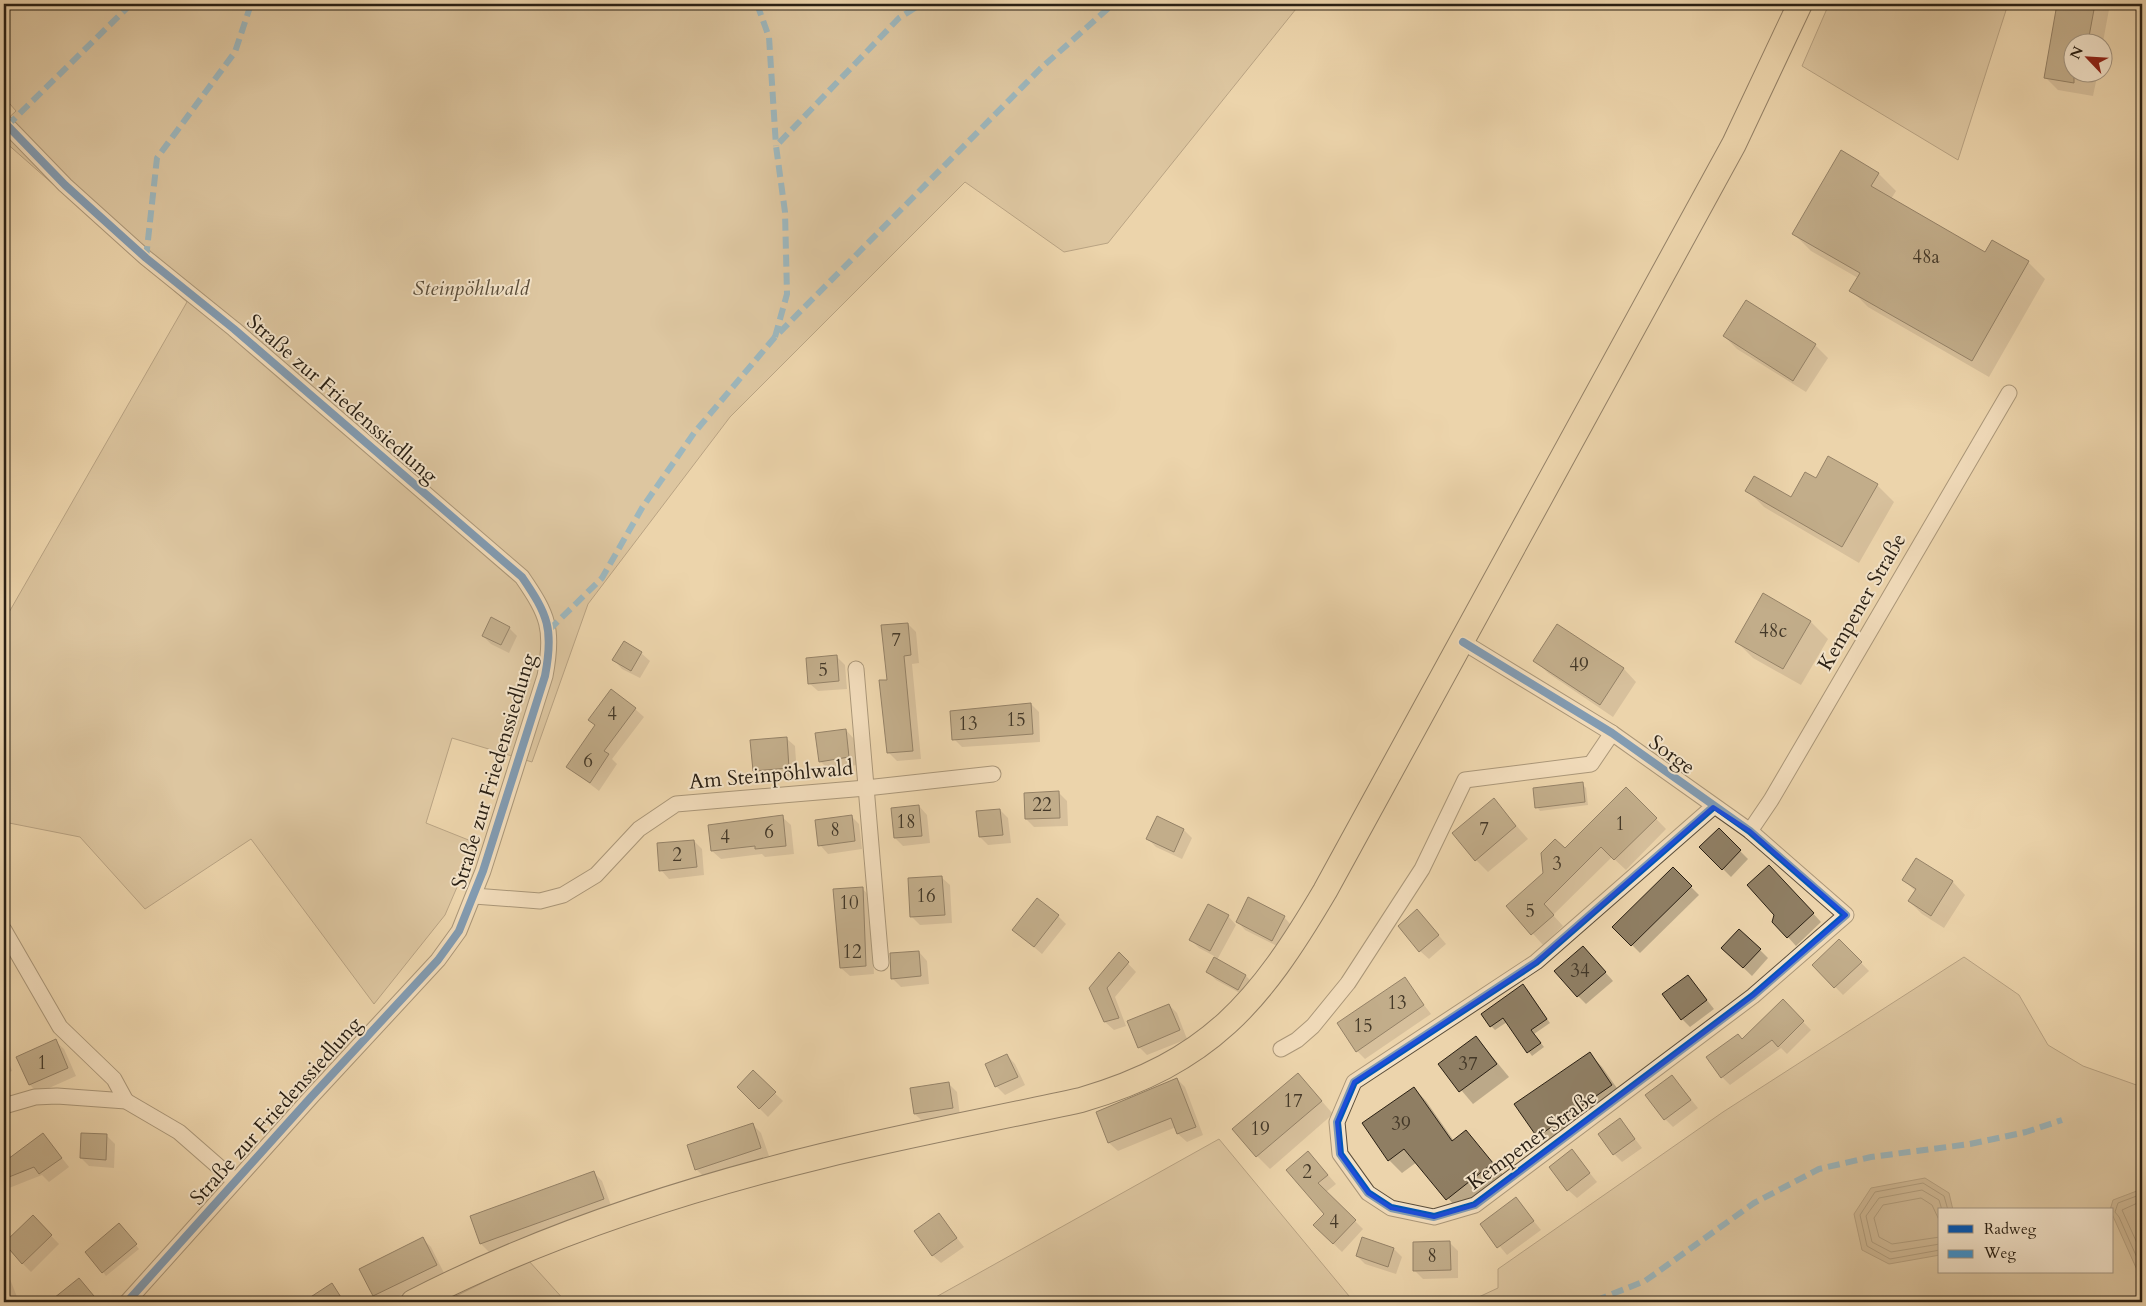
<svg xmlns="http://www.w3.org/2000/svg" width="2146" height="1306" font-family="Cardo,serif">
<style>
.green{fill:#cbb592;stroke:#7a6a53;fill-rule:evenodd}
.water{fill:#aa9778;stroke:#776750}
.shadow{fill:#0003}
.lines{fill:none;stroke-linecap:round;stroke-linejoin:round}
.shore{stroke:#6a5c46;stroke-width:1}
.building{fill:#8f7e63;stroke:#2a2014}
.minor-casing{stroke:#5a4d3a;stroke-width:17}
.primary-casing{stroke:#2a2014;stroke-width:26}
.minor{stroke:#f3e3c9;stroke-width:15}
.primary{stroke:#ecd4ac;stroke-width:24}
.quiet{stroke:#3c94d3;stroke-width:6;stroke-dasharray:12 6;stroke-linecap:butt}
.cycleway-casing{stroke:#f3e3c9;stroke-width:11}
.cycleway{stroke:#0057b8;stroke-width:8}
.marked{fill:none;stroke:#1d4ed8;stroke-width:4;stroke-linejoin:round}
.labels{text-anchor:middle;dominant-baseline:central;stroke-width:4;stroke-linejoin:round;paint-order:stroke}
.number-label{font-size:19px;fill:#433828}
.park-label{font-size:21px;font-style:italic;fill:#5a4d3a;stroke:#f3e3c9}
.street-label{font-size:21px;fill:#2a2014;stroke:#f3e3c9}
</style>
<rect width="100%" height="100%" fill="#ecd4ac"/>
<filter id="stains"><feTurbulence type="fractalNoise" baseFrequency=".004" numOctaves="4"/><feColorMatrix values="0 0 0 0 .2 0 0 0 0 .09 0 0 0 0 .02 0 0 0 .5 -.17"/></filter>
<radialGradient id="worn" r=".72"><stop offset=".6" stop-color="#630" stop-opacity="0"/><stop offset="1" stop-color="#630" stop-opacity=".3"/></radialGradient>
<!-- green -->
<g class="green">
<polygon points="4,4 1300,4 1108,243 1064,252 965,182 730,417 588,604 532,762 452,738 426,823 476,843 445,915 374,1004 251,839 145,909 80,837 4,822 4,621 187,302 4,141 4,122 16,111 4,97"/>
<polygon points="1829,4 2008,4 1958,160 1802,66"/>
<path d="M1964,957L2019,995L2048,1045L2083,1066L2142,1087V1302H1468L1498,1288V1269L1723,1112ZM1940,1210H2112V1272H1940Z"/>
<polygon points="1219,1139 1354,1302 927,1302"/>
<polygon points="528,1260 566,1302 444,1302"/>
</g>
<!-- water -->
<g class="water">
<polygon points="1925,1178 1949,1193 1953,1210 1940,1210 1940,1255 1889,1264 1862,1250 1854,1214 1871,1188"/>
<polygon points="2142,1189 2142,1281 2112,1214 2112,1210 2110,1210 2113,1200"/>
</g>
<!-- shadow -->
<g class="shadow">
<polygon points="2058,4 2110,4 2103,42 2074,42 2074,72 2098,72 2093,96 2058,90 2045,77"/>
<polygon points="2134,4 2142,4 2142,10 2138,8"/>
<polygon points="1879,174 1896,191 1891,199 1986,254 2028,262 2045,279 1989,377 1868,307 1851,290 1858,278 1811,251 1794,234"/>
<polygon points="1724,336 1815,345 1828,358 1806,392 1737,349"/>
<polygon points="1816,480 1877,485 1894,502 1859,563 1764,507 1747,490 1791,499"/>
<polygon points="1763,594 1811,622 1828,639 1801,685 1753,658 1736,641"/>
<polygon points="908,624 916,632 919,663 912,664 921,759 897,761 889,753 888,681"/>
<polygon points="1557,626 1624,669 1636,682 1613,717 1548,673 1535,660"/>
<polygon points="509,628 517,636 509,653 491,644 483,636"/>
<polygon points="641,653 650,661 640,678 622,669 614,660"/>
<polygon points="837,657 845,665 847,689 818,691 809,683"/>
<polygon points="1031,704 1039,712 1040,742 962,747 954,739"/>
<polygon points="635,709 644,717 612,759 617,764 599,791 568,767 596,726 590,720"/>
<polygon points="846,730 854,739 857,765 828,769 820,761"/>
<polygon points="786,738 795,746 797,776 762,778 754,770"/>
<polygon points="1582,784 1586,788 1588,805 1540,811 1537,807"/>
<polygon points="1626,788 1666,829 1626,870 1612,857 1553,915 1563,926 1543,945 1508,906 1545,873"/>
<polygon points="1059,793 1067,801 1068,826 1034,827 1026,819"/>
<polygon points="1494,800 1528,839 1488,872 1476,860"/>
<polygon points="919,806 927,815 930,843 903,846 895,838"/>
<polygon points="1000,810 1008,818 1011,843 988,845 980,837"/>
<polygon points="851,816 859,824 862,849 828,854 820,845"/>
<polygon points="782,817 791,825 794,854 765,857 762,854 721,859 712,851"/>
<polygon points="1184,830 1192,838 1182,859 1156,847 1148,839"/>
<polygon points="1719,830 1748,859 1731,877 1701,847"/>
<polygon points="694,841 702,849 704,875 669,879 661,870"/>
<polygon points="1917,860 1953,882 1965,895 1944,928 1922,914 1909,901 1915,891 1904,880"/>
<polygon points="1673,869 1699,895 1640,953 1614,927"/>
<polygon points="1777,874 1821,922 1796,946 1774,922"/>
<polygon points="941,877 950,885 952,923 920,925 912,917"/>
<polygon points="862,888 870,897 874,974 850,976 841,968"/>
<polygon points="1058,916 1066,924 1042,954 1014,930"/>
<polygon points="1228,916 1236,925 1217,960 1246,976 1254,984 1247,997 1216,980 1208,972 1216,957 1199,948 1191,940"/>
<polygon points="1284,917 1292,926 1281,948 1245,930 1237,921"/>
<polygon points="1425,919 1446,944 1429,959 1420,951"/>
<polygon points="1839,940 1869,971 1843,995 1814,965"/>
<polygon points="1583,947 1613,981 1586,1004 1578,996"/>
<polygon points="1760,950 1768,958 1752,976 1731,956"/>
<polygon points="919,952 927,961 929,984 901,987 892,978"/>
<polygon points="1119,954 1136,972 1115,997 1126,1026 1114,1030 1105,1022 1090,988"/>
<polygon points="1688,976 1714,1009 1690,1027 1682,1019"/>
<polygon points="1404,979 1431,1014 1365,1059 1357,1051"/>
<polygon points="1527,989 1550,1023 1534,1034 1544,1047 1532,1056 1507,1022 1495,1030 1491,1026"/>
<polygon points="1783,1001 1811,1030 1787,1054 1781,1048 1730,1085 1722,1077"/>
<polygon points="1169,1005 1177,1013 1187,1039 1147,1055 1139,1047"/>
<polygon points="1476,1037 1509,1077 1473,1104 1440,1065"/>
<polygon points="55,1041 64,1049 76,1076 38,1093 30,1085 18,1058"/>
<polygon points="4,1050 12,1071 4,1074"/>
<polygon points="1590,1054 1602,1067 1624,1098 1550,1149 1538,1136"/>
<polygon points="1007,1055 1015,1064 1025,1085 1005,1095 996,1086"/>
<polygon points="753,1072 783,1101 768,1117 738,1087"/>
<polygon points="1298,1074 1333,1114 1270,1169 1257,1156"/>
<polygon points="1672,1076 1698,1108 1673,1127 1665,1119"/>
<polygon points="1177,1079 1185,1087 1203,1135 1187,1142 1178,1134 1176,1127 1118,1151 1109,1143 1098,1113"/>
<polygon points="948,1083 957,1092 960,1116 923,1122 915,1114"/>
<polygon points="1414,1088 1426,1101 1454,1141 1466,1131 1504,1176 1460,1212 1417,1162 1402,1173 1389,1160"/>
<polygon points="1620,1120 1642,1148 1622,1162 1614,1154"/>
<polygon points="753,1125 761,1133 769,1156 705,1178 696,1169"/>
<polygon points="43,1134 69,1167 49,1182 42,1175 4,1190 4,1149 12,1157"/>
<polygon points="107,1136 115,1144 114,1168 89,1166 81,1158"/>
<polygon points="1572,1151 1597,1182 1577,1198 1568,1190"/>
<polygon points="1316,1161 1336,1184 1326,1192 1363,1229 1342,1252 1314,1225 1325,1214 1288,1170"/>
<polygon points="594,1173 602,1181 612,1208 489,1252 481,1244"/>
<polygon points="1516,1199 1541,1230 1507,1255 1481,1224"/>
<polygon points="939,1215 964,1247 941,1263 932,1255"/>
<polygon points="33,1217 59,1244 31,1272 4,1245"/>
<polygon points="123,1229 139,1249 106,1276 103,1272"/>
<polygon points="422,1238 431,1247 444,1273 387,1302 382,1302 373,1293"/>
<polygon points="1450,1243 1458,1251 1458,1278 1423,1279 1414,1270"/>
<polygon points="1394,1249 1402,1257 1396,1274 1365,1264 1357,1256"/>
<polygon points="4,1273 10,1279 19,1302 4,1302"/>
<polygon points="79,1279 99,1302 51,1302"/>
<polygon points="331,1285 346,1302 306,1302"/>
</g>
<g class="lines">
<!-- shore -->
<g class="shore">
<polyline points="2142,1194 2118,1203 2115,1212 2119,1217 2142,1269"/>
<polyline points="2142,1201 2122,1210 2142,1254"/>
<polyline points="1940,1222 1932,1205 1921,1198 1883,1205 1874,1218 1879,1237 1892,1244 1940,1237"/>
<polyline points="1940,1244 1891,1252 1872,1242 1866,1216 1879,1198 1922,1190 1939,1200 1942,1210"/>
<polyline points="1940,1250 1890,1259 1867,1246 1860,1215 1875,1192 1923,1183 1944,1196 1948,1210"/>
</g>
</g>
<!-- building -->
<g class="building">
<polygon points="2057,4 2095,4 2088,42 2074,42 2074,83 2044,78"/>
<polygon points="1841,150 1879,173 1871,186 1985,252 1992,240 2029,261 1972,361 1849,291 1860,273 1792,234"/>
<polygon points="1746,300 1816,344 1793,381 1723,336"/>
<polygon points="1828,456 1878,484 1842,547 1745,491 1754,476 1791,497 1805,472 1816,478"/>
<polygon points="1763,593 1811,621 1783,669 1735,642"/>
<polygon points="491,617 510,627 501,645 482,636"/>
<polygon points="908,623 911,655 904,656 913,751 887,753 879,680 887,680 881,625"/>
<polygon points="1557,624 1624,668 1600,705 1533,661"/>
<polygon points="624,641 642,652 631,671 612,660"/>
<polygon points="837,655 839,681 808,684 806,658"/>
<polygon points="611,689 636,708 604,751 609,754 590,783 566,767 595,725 588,720"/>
<polygon points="1031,703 1033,734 952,740 950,711"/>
<polygon points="846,729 849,757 819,762 815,733"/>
<polygon points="787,737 789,768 753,771 750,740"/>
<polygon points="1583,782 1585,802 1535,808 1533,788"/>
<polygon points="1626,787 1657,818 1614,860 1601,847 1544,904 1554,915 1531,935 1506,906 1543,873 1541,853 1555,839 1565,848"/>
<polygon points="1059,791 1060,818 1025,819 1024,793"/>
<polygon points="1494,798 1516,826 1475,861 1452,833"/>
<polygon points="919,805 922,836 894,838 891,808"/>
<polygon points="1000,809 1003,835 979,837 976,811"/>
<polygon points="783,815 786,846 755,849 755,846 711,851 708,825"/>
<polygon points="852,815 855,841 818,846 815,820"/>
<polygon points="1157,816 1184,829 1174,852 1146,839"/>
<polygon points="1719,828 1741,850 1722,870 1699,847"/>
<polygon points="694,840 697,867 659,871 657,843"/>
<polygon points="1916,858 1953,881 1931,916 1908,901 1916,889 1902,880"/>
<polygon points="1769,865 1814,913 1787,938 1772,922 1774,915 1747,885"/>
<polygon points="1673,867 1692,886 1631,946 1612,927"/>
<polygon points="942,876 945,915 910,917 908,878"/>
<polygon points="863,887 866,966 840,968 833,889"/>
<polygon points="1248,897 1285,916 1272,941 1236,922"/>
<polygon points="1037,898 1059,915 1034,947 1012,930"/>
<polygon points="1208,904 1229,915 1210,951 1189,940"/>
<polygon points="1417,909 1439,935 1419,952 1398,926"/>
<polygon points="1739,929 1761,949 1743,968 1721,948"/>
<polygon points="1839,939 1862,962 1834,988 1812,965"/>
<polygon points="1583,946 1606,972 1577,997 1554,971"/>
<polygon points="919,951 921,976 891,979 890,953"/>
<polygon points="1119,952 1129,962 1107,988 1119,1018 1104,1022 1089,988"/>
<polygon points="1214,957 1246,975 1238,990 1206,972"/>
<polygon points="1688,975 1707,1000 1681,1020 1662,994"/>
<polygon points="1405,977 1424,1005 1356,1052 1337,1023"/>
<polygon points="1523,984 1547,1019 1531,1030 1541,1043 1527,1053 1503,1018 1490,1027 1481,1014"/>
<polygon points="1783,999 1804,1021 1778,1047 1772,1040 1721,1078 1706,1057 1738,1034 1742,1039"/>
<polygon points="1169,1004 1180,1030 1138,1048 1127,1021"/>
<polygon points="1476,1036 1497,1064 1459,1092 1438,1064"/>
<polygon points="56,1039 68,1068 29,1085 16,1057"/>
<polygon points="1590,1052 1612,1085 1537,1137 1514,1104"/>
<polygon points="1007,1054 1018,1077 995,1087 985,1064"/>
<polygon points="753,1070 776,1092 759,1109 737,1087"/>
<polygon points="1298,1073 1322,1101 1256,1157 1232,1129"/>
<polygon points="1672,1075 1691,1100 1664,1120 1645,1095"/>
<polygon points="1177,1078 1196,1127 1177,1134 1171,1118 1108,1143 1096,1112"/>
<polygon points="949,1082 953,1108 914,1114 910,1088"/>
<polygon points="1414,1087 1452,1141 1466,1130 1493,1163 1446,1200 1404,1149 1388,1161 1362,1123"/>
<polygon points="1620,1118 1635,1139 1613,1155 1598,1134"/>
<polygon points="753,1123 761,1148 695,1170 687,1145"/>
<polygon points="43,1133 62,1158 39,1174 34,1167 4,1179 4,1162"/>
<polygon points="81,1133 107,1134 106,1160 80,1158"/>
<polygon points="1572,1149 1590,1173 1567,1191 1549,1167"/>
<polygon points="1308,1151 1328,1175 1318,1183 1356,1220 1333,1244 1313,1225 1324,1214 1286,1170"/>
<polygon points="594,1171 604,1199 480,1244 470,1216"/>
<polygon points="1516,1197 1534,1221 1497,1248 1480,1224"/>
<polygon points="939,1213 957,1238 932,1256 914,1231"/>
<polygon points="33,1215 52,1235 22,1264 4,1243"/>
<polygon points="119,1223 137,1244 102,1273 85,1252"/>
<polygon points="423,1237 437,1265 373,1296 359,1269"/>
<polygon points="1362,1237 1394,1248 1388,1267 1356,1256"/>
<polygon points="1450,1241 1451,1270 1413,1271 1413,1242"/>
<polygon points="79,1278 99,1302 49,1302"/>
<polygon points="332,1283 344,1302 303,1302"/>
</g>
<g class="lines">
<!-- minor casing -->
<g class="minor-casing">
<g id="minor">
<path d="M4,122L65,185L146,258L234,329L522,577C548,615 554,629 545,676L483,871L459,931L438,960L312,1096L127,1302"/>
<polyline points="1463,642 1612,733 1750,831 1846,915 1753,996 1475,1205 1434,1217 1391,1208 1368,1193 1340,1154 1337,1122 1354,1082 1536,962 1713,807"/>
<polyline points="856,669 881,963"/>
<polyline points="1750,831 1771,800 2009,393"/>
<polyline points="474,896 540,901 563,895 596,875 639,829 676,804 866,788 993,774"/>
<polyline points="4,930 60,1027 114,1079 126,1101"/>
<polyline points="1281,1049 1297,1040 1313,1026 1348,983 1422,869 1465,780 1591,764 1612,733"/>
<polyline points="4,1106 35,1097 57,1096 126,1101 179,1132 235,1181"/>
</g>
</g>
<!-- primary casing -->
<g class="primary-casing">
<path id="primary" d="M413,1302C541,1236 682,1190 822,1156C907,1135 994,1119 1081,1100C1210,1062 1259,1003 1325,891L1734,144L1800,4"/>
</g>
<!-- minor -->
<use href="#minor" class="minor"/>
<!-- primary -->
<use href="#primary" class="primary"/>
<!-- quiet -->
<g class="quiet">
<polyline points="757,4 769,37 776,146"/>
<polyline points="7,126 131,4"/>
<polyline points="146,258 157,158 235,52 251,4"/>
<polyline points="775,337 787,294 785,212 776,146 899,18 921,4"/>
<polyline points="549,630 602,578 642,508 694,433 775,337 1040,69 1113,4"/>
<polyline points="1596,1302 1602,1298 1645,1281 1754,1203 1819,1169 1871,1157 1970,1144 2026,1132 2062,1120"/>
</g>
<!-- cycleway casing -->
<g class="cycleway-casing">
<g id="cycleway">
<path d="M4,122L65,185L146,258L234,329L522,577C548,615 554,629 545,676L483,871L459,931L438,960L312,1096L127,1302"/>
<polyline points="1463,642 1612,733 1750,831 1846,915 1753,996 1475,1205 1434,1217 1391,1208 1368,1193 1340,1154 1337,1122 1354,1082 1536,962 1713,807"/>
</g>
</g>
<!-- cycleway -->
<use href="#cycleway" class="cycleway"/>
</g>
<!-- marked area -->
<path d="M0 0H2146V1306H0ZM1713,807L1750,831L1846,915L1753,996L1475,1205L1434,1217L1391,1208L1368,1193L1340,1154L1337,1122L1354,1082L1536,962Z" fill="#ecd4ac" fill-opacity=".55" fill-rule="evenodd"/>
<path class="marked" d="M1713,807L1750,831L1846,915L1753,996L1475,1205L1434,1217L1391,1208L1368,1193L1340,1154L1337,1122L1354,1082L1536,962Z"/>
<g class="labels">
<!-- number labels -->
<g class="number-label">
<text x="1926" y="257">48a</text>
<text x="1773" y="631">48c</text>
<text x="896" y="640">7</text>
<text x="1579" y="665">49</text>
<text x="823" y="670">5</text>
<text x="612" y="714">4</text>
<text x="1016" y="720">15</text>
<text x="968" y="724">13</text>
<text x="588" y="761">6</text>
<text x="1042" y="805">22</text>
<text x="906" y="822">18</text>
<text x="1620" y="824">1</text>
<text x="1484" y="829">7</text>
<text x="835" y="830">8</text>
<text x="769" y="832">6</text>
<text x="725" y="837">4</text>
<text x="677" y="855">2</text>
<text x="1557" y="864">3</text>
<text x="926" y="896">16</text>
<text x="849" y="903">10</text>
<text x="1530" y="911">5</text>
<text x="852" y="952">12</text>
<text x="1580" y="971">34</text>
<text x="1397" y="1003">13</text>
<text x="1363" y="1026">15</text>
<text x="42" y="1063">1</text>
<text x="1468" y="1064">37</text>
<text x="1293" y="1101">17</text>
<text x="1401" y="1124">39</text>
<text x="1260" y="1129">19</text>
<text x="1307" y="1172">2</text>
<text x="1334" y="1222">4</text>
<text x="1432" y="1256">8</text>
</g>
<!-- park labels -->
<g class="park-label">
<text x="471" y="288">Steinpöhlwald</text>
</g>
<!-- street labels -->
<g class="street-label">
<text transform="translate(342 399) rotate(41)">Straße zur Friedenssiedlung</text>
<text transform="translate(1862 602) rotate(-60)">Kempener Straße</text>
<text transform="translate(1672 755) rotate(36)">Sorge</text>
<text transform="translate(494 771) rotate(-73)">Straße zur Friedenssiedlung</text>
<text transform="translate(771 775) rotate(-5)">Am Steinpöhlwald</text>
<text transform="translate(276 1111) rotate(-48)">Straße zur Friedenssiedlung</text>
<text transform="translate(1532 1140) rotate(-36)">Kempener Straße</text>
</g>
</g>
<!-- margin -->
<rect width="2146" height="1306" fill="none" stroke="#ecd4ac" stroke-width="20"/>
<rect x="5" y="5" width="2136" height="1296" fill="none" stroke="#2a2014" stroke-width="2.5"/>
<rect x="10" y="10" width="2126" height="1286" fill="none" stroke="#2a2014"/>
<!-- legend -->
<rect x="1938" y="1208" width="175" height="65" fill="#f3e3c9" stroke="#a39581"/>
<rect x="1948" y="1225" width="25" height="8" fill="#0057b8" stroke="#a39581"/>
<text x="1984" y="1234" font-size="15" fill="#2a2014">Radweg</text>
<rect x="1948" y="1250" width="25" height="8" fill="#3c94d3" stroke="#a39581"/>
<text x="1984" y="1258" font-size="15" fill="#2a2014">Weg</text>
<!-- north arrow -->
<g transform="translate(2088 58) rotate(295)"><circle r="24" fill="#f3e3c9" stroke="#a39581"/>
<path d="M0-4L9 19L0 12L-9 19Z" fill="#8f2418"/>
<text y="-8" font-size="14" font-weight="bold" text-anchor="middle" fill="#2a2014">N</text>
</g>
<rect width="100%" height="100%" filter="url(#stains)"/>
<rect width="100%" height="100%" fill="url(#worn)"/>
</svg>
